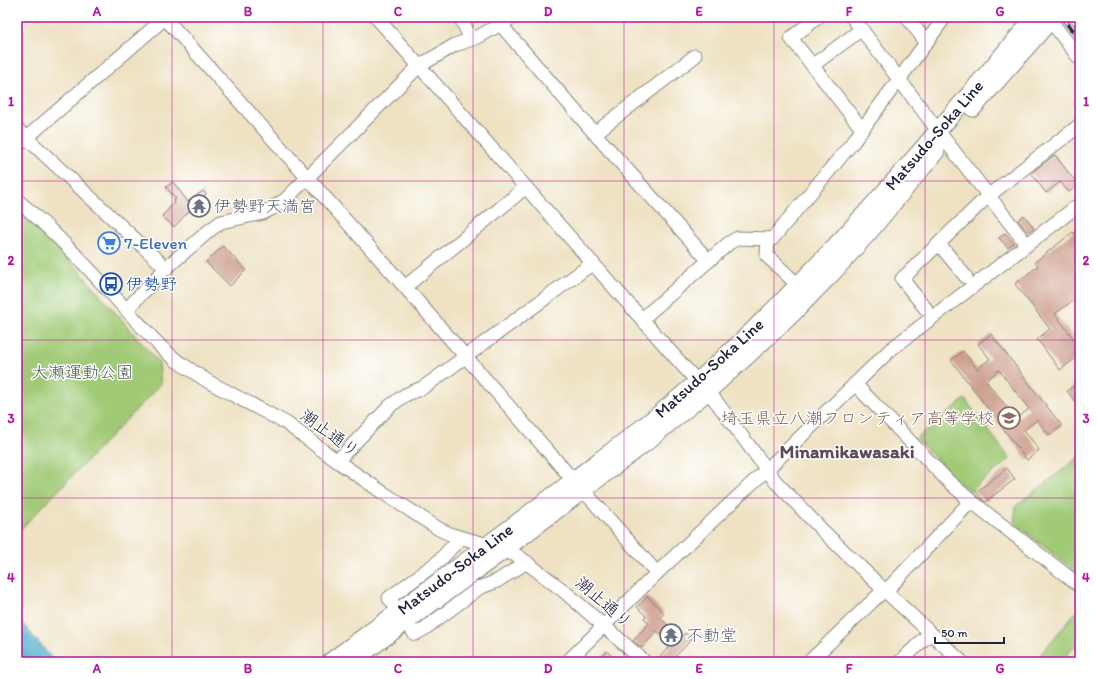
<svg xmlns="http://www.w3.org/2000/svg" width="1097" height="679" font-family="Itim,'Klee One',sans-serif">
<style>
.green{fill:#a0ca76;stroke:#617658}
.water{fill:#46aac6;stroke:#346680}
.building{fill:#cd9e8d;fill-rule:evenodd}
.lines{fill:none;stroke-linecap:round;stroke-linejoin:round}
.minor-casing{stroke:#88827f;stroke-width:15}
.major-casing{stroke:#88827f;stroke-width:19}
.minor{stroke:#fff;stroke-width:13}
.major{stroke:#fff;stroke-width:17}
.rail-casing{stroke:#22223b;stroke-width:4.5}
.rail{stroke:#fff;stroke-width:3;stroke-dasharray:9;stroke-linecap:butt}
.grid{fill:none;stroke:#b5179e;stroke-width:1;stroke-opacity:0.55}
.labels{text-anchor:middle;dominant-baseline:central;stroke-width:3;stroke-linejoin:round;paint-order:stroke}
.street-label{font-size:17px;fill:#22223b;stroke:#fff}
.worship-label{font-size:17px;fill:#5b616d;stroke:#fff;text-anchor:start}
.shop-label{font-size:17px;fill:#366cbe;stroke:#fff;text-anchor:start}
.transit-label{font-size:17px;fill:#164399;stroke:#fff;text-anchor:start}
.park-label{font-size:17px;fill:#4e5d50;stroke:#fff}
.education-label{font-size:17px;fill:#785e54;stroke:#fff;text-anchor:end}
.quarter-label{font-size:19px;font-weight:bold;fill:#5e4d58;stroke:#fff}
.neatline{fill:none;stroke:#b5179e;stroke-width:1.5}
.grid-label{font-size:13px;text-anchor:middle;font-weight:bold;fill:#b5179e}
</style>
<rect width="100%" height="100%" fill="#fff"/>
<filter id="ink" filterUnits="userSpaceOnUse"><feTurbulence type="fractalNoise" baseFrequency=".025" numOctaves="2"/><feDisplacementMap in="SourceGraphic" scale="8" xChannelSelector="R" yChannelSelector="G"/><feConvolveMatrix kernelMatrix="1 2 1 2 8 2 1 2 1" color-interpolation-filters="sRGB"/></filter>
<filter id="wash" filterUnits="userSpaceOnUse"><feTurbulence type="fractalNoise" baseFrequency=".012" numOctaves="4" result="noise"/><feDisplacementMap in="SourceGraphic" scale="16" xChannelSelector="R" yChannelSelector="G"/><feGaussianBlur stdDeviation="0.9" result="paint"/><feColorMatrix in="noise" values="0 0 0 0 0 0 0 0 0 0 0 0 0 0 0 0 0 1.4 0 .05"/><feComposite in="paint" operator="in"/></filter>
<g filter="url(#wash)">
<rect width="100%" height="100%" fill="#eee2c3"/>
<!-- green -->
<g class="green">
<polygon points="17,210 69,259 159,363 161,384 17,533"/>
<polygon points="965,399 1010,459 970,491 957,481 916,438"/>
<polygon points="1080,456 1080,575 1014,523 1016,506"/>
<polygon points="1075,613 1080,617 1080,642 1059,662 1034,662"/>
</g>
<!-- water -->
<polygon class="water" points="17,616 18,618 55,662 17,662"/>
<g id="blocks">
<!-- building -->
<g class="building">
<polygon points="1055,155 1078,185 1069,192 1060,182 1046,193 1031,173"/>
<polygon points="173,182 188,202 203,191 206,194 199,201 201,201 205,207 197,213 193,207 174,227 162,216 175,202 174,200 176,199 166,187"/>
<polygon points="1024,215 1034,228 1028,232 1018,220"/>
<polygon points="1073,232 1080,241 1080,295 1055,314 1080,347 1080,355 1060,370 1037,339 1050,329 1015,284 1038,266 1035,262"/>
<polygon points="1005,233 1014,243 1008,248 999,238"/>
<polygon points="223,246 246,270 230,286 206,262"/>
<path d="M991,334L1062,426L1049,435L1037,420L1024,430L1039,450L1027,460L951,360L963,351L977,369L990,359L978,344ZM999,370L1029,409L1016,419L986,381Z"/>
<polygon points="1080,381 1080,407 1067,391"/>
<polygon points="1007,468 1015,479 985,502 976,492"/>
<polygon points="647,596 664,613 660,618 681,637 685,633 692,639 670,662 655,662 672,644 657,631 642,648 633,641 649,623 644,618 646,616 637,607"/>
<polygon points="607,651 617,662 597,662"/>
</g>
</g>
</g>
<g filter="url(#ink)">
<use href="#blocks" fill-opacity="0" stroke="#88827f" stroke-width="1"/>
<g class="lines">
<!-- minor casing -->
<g class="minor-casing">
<g id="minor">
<polyline points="376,17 684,367 715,400 776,482 823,531 884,590 962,662"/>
<polyline points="460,17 471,39"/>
<polyline points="818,17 791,38 862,129"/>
<polyline points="852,17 945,140 1027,245"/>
<polyline points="907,17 926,42"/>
<polyline points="1077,17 1080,21"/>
<polyline points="165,18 405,287 573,480"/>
<polyline points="1050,20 1080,59"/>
<polyline points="500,24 596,135 709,261"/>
<polyline points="813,65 862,29"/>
<polyline points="17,129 166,268"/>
<polyline points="595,133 695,56"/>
<polyline points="17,146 166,17"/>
<path d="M17,200C70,244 114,298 162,348L177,361L209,382L286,423L337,461L382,492L439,529L452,535L488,545L518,556L565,592L645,662"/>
<polyline points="768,239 767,256 798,285"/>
<polyline points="939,244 966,277"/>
<polyline points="405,287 526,187"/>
<polyline points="127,309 166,268 210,230 221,222 263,213 271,209 285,200 419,66 455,45 478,37 513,17"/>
<polyline points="926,309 902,279 988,196 1080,125"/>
<polyline points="642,319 729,243 738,238 772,239 853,142 945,17"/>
<polyline points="855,384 949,482 971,501 1080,586"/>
<polyline points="337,461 390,406 405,395 422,388 431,382 593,263"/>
<polyline points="582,489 657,573"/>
<polyline points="885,592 971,501"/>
<polyline points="392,602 389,598 439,561 450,549 461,538"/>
<polyline points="412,630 415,634 424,629 479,588 497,581 527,562"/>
<polyline points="567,662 657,573 782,455 890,350 1080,204"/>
<polyline points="809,662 884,590"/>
<polyline points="900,662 930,633"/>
</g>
</g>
<!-- major casing -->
<g class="major-casing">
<g id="major">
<polyline points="973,108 1053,17"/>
<path d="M330,662C409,604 488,545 566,486C613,450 661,415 705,375C826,266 930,141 1035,17"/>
<polyline points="351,662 504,550 645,443 708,391 747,356 791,315 835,270 869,232 936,151"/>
</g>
</g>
<!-- minor -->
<use href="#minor" class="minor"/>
<!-- major -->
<use href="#major" class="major"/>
<!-- rail casing -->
<g class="rail-casing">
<polyline id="rail" points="1062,17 1080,40"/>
</g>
<!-- rail -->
<use href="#rail" class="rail"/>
</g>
</g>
<!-- grid -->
<path class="grid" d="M172,17V662M323,17V662M473,17V662M624,17V662M774,17V662M925,17V662M17,181H1080M17,340H1080M17,498H1080"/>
<!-- icons -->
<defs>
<g id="temple-ring" transform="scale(1.15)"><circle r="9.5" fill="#fff" stroke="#6b7280" stroke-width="1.5"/><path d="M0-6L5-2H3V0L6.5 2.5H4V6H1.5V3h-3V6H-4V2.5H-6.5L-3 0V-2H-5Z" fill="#6b7280"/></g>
<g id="supermarket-ring" transform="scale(1.15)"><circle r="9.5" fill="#fff" stroke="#3f7fe0" stroke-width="1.5"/><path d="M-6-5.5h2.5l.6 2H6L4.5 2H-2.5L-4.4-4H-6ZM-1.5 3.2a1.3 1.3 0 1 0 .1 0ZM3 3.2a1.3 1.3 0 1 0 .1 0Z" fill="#3f7fe0"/></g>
<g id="bus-ring" transform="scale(1.15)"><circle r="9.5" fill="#fff" stroke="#1a4fb4" stroke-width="1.5"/><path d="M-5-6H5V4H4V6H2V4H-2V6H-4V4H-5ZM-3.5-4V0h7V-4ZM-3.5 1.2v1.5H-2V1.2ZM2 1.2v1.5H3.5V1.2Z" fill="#1a4fb4"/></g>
<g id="school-ring" transform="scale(1.15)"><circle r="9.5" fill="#fff" stroke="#8d6e63" stroke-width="1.5"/><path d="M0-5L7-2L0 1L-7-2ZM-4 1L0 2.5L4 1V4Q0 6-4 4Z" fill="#8d6e63"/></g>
</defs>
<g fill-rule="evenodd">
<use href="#temple-ring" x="199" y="206"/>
<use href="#supermarket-ring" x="109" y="243"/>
<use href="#bus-ring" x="111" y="284"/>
<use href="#school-ring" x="1009" y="418"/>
<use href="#temple-ring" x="671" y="635"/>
</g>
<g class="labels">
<!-- street labels -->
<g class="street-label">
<text transform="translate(934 135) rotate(-49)">Matsudo-Soka Line</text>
<text transform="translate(709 368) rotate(-42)">Matsudo-Soka Line</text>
<text transform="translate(330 433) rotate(36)">潮止通り</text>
<text transform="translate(455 569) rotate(-37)">Matsudo-Soka Line</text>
<text transform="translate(604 602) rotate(41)">潮止通り</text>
</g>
<!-- worship labels -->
<g class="worship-label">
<text x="214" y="206">伊勢野天満宮</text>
<text x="686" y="635">不動堂</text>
</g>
<!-- shop labels -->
<g class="shop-label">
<text x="124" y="243">7-Eleven</text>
</g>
<!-- transit labels -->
<g class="transit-label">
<text x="126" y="284">伊勢野</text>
</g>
<!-- park labels -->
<g class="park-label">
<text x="82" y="372">大瀬運動公園</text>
</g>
<!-- education labels -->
<g class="education-label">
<text x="994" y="418">埼玉県立八潮フロンティア高等学校</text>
</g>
<!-- quarter labels -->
<g class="quarter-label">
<text x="847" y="451">Minamikawasaki</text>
</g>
</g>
<!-- margin -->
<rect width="1097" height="679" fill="none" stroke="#fff" stroke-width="44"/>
<!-- scale -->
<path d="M935 637v6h69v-6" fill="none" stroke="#22223b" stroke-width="2"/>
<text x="941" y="637" font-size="12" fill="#22223b" stroke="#ffffff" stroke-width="3" paint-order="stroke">50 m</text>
<rect x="22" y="22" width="1053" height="635" class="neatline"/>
<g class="grid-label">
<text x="97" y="16">A</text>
<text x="248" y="16">B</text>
<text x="398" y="16">C</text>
<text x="548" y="16">D</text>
<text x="699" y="16">E</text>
<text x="849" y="16">F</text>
<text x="1000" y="16">G</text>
<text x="11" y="106">1</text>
<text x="1086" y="106">1</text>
<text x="11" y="265">2</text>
<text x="1086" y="265">2</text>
<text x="11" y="423">3</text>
<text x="1086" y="423">3</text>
<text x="11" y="582">4</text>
<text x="1086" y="582">4</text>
<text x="97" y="673">A</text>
<text x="248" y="673">B</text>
<text x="398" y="673">C</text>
<text x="548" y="673">D</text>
<text x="699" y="673">E</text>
<text x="849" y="673">F</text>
<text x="1000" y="673">G</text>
</g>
</svg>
